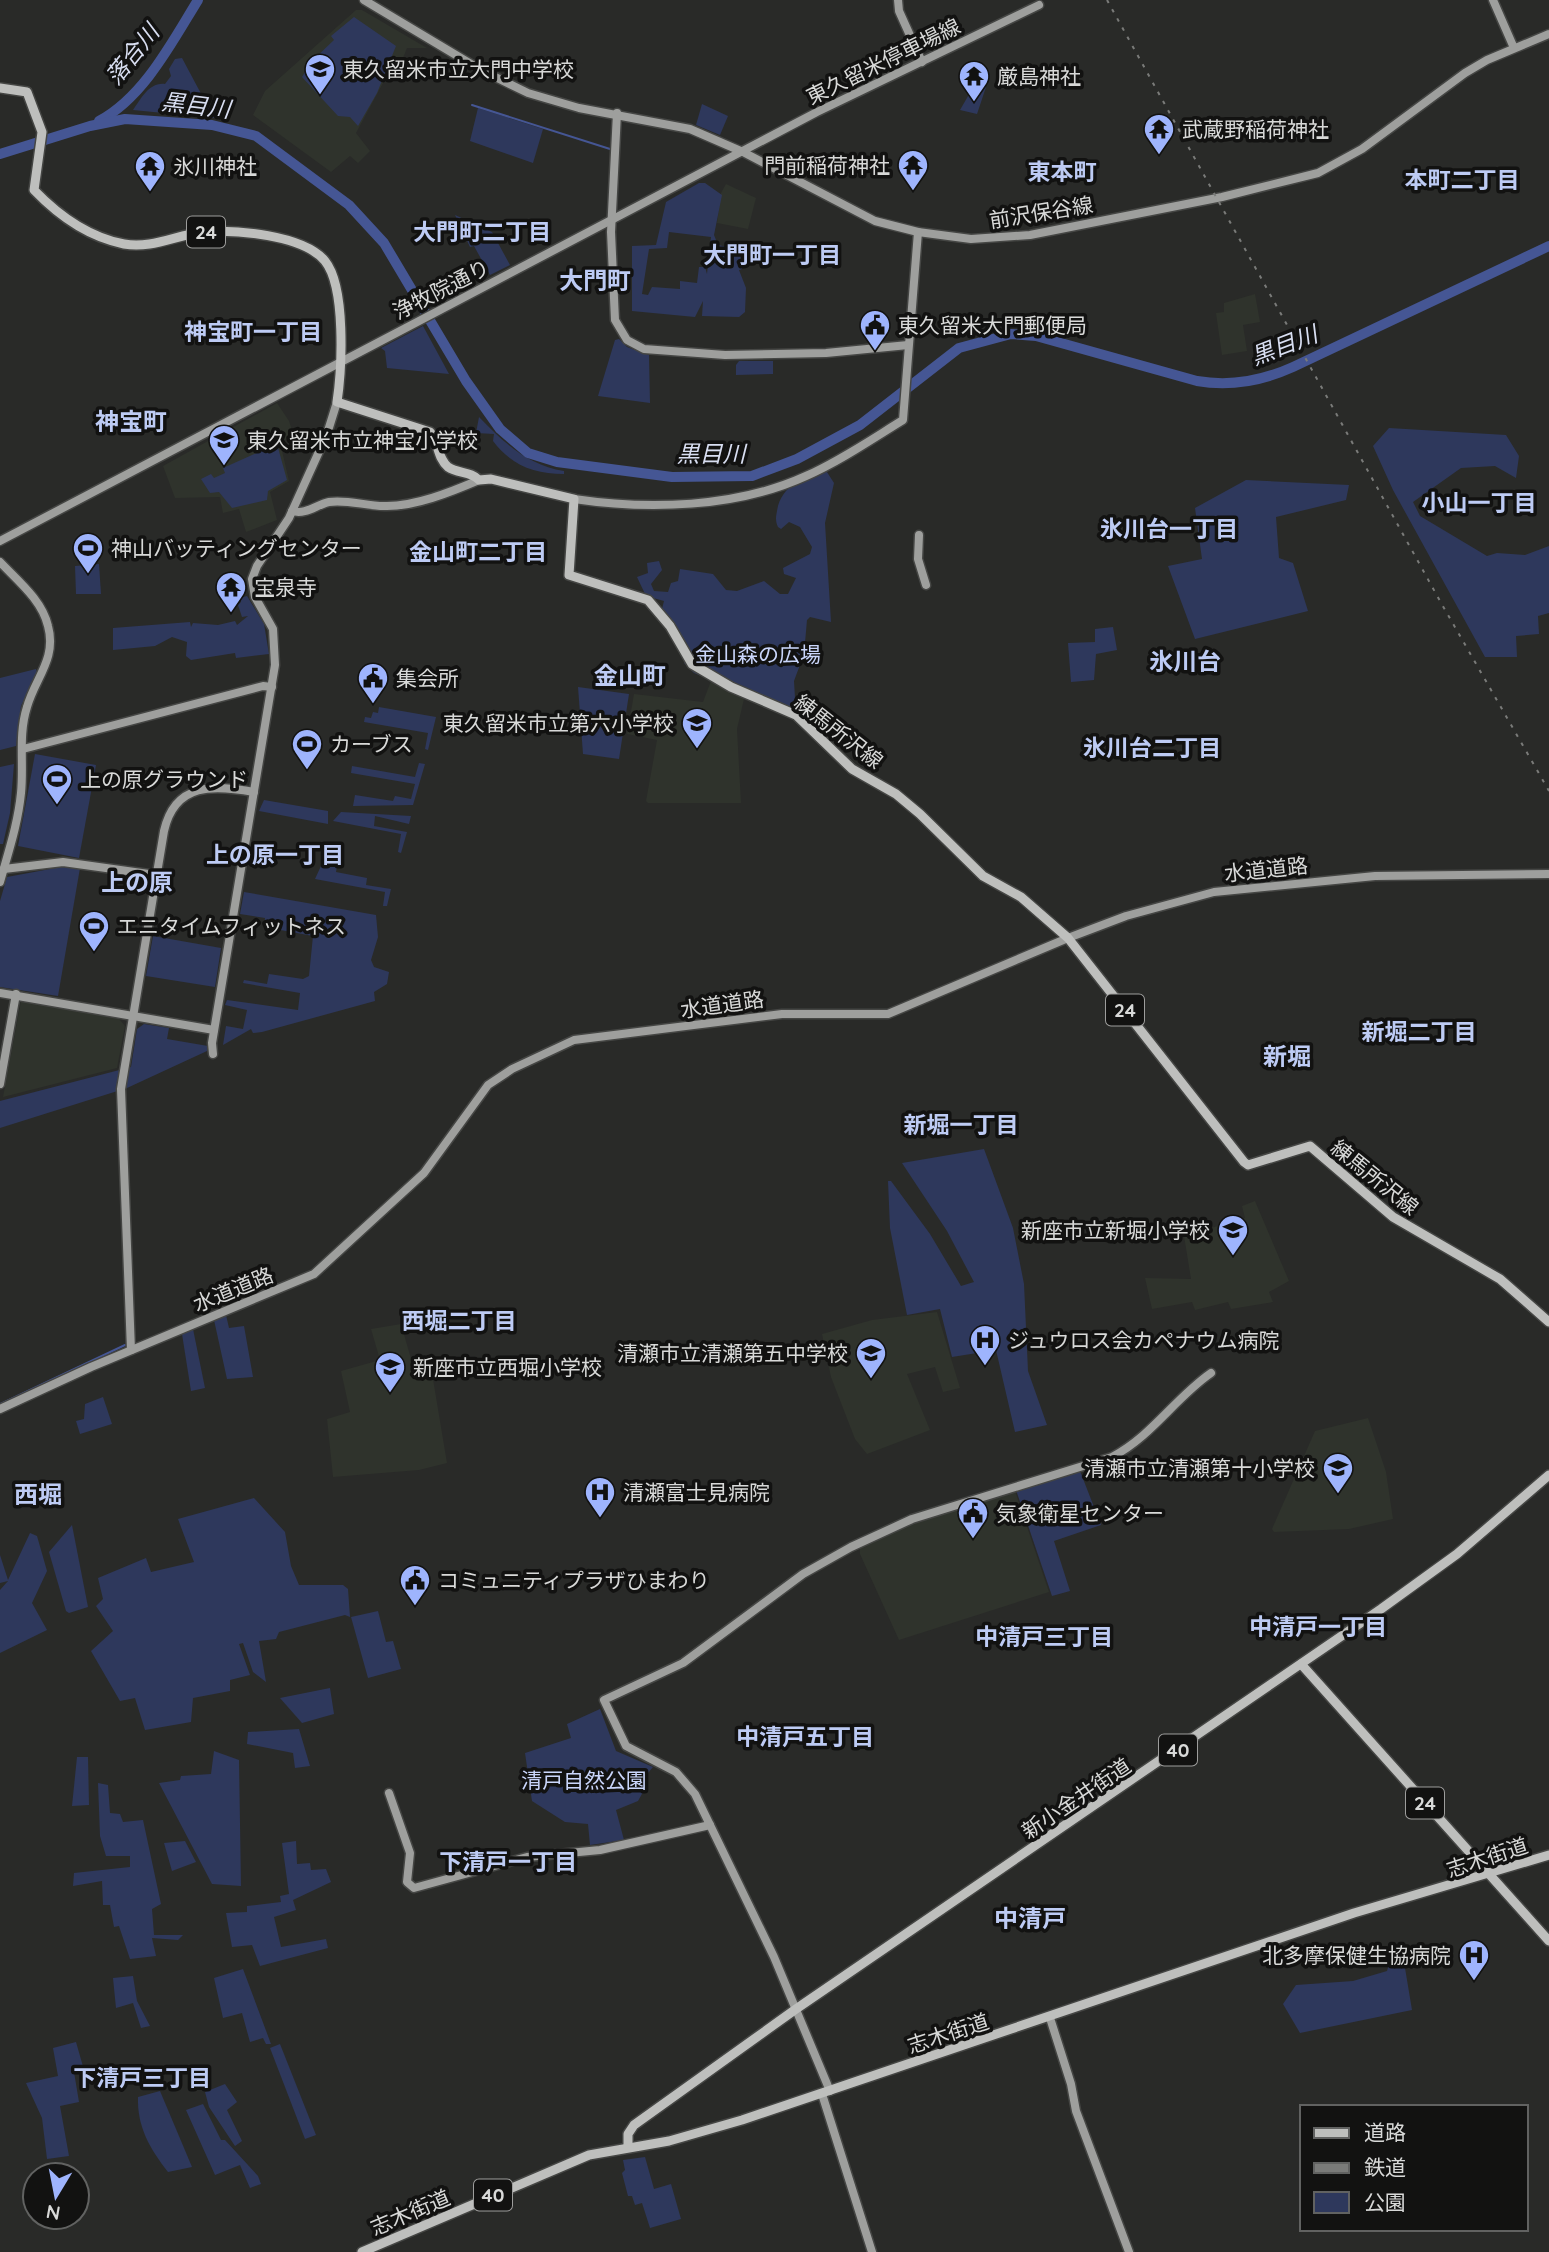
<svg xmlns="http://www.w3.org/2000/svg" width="1549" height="2252" font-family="Quicksand,'Noto Sans JP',sans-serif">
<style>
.built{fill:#2f332c}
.green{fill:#2e385c;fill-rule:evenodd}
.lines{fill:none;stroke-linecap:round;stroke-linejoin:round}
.stream{stroke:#455694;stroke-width:2}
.river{stroke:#455694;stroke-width:10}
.secondary-casing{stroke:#454644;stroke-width:11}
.primary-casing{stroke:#454644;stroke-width:12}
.secondary{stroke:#9e9f9d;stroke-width:8}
.primary{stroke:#bebfbd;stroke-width:9}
.rail{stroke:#7a7b79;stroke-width:2;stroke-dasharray:3.5 7;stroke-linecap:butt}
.labels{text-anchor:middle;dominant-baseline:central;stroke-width:7;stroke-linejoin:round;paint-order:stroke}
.shield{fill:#121211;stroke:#9d9d9c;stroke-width:2}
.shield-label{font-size:19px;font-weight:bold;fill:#d8d9d8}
.street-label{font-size:21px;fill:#d8d9d8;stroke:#121211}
.poi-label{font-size:21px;fill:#d8d9d8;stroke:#121211;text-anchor:start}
.park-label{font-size:21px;fill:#cad6fb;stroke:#121211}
.water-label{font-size:23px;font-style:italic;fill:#d8def1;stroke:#121211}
.neighbourhood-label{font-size:23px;font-weight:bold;fill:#bdcbf4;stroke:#121211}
.quarter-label{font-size:24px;font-weight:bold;fill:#bdcbf4;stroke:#121211}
</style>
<rect width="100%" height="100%" fill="#292a28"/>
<!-- built -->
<g class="built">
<polygon points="356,10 362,10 427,48 407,48 403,58 397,57 356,133 370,151 358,163 350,156 331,172 253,115 265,91"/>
<polygon points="726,184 756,198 748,229 717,223 721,193"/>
<polygon points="1255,294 1260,322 1243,325 1247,351 1222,355 1216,313 1224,312 1224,303"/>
<polygon points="277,403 289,421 294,436 280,442 289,481 270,492 277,520 246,532 239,509 223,513 220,497 175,498 163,466"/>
<polygon points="711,681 744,699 737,729 741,803 648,803 646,801 657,740 627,734 634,694 703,702"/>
<polygon points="21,1001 119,1019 125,1026 117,1068 3,1097"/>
<polygon points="1255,1201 1289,1281 1269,1292 1273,1302 1231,1309 1228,1302 1195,1310 1192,1302 1152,1309 1145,1278 1191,1279 1184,1236 1245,1218 1242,1206"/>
<polygon points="937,1312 960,1388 943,1392 935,1367 907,1374 930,1430 867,1454 855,1439 831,1377 822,1334 872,1320"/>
<polygon points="401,1324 416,1376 432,1373 447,1463 419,1470 333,1477 327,1419 350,1412 341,1371 380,1360 371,1329"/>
<polygon points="1368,1418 1386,1472 1393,1519 1349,1529 1274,1532 1272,1529 1315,1431"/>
<polygon points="1015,1491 1049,1592 899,1640 860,1554 860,1547 919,1521"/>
</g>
<!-- green -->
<g class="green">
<polygon points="354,17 396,46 377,93 358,126 350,117 338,116 302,77 312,61 334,40 331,36"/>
<path d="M182,58L214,118L133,110C141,99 149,82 165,84L171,76L169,69L175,59Z"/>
<polygon points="975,70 986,87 977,114 960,110 971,91 966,86"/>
<polygon points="702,104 728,116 720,135 696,125"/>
<polygon points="478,108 543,129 533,163 470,141"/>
<path d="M699,183H705L722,195L714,235L718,245L737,249V253L742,254V269L739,270L746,288L745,312L739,317L702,316L703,301L695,317L632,311V246L656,245L666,202ZM669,232L711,237L707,274L705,267H699L697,283L680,281V289L652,287L648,295L642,294L649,249L667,248Z"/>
<polygon points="455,215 492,232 510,265 490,275 474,246 470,247"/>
<polygon points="423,326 449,374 387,368 385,351 381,348"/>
<polygon points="619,339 627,347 649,355 650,403 598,396 615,340"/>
<polygon points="739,361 773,361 773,374 736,375 736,365"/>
<path d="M479,417C504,443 528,465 564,471V474C534,474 511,465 493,441L494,434L476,433Z"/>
<polygon points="1389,428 1506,435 1519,456 1516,478 1495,466 1461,468 1413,502 1420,516 1487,556 1497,553 1525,555 1549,546 1549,613 1538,616 1539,634 1516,636 1517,657 1485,657 1393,490 1373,446"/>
<polygon points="277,444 287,480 268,491 267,500 232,508 219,492 210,493 201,479 211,474 214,478 225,473 223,468"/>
<path d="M825,469L834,483L825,523L831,622L810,617L807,620L804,654L794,681L796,715L694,673L684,663L686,657L661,613L664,601L646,596L637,577L648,573L647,563L659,561L662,570L651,584L654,591L668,592L671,583L678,581L680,569L713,574L726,590L737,591L764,581L780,594H788L796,578L784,574L783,568L810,554L812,547L800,527L789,522L781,529L778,527C775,520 776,517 777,511C781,485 804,478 825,469Z"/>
<polygon points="1246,480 1349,485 1346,500 1276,517 1279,558 1293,563 1308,611 1195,639 1168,566 1202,559 1195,508"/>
<polygon points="99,564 101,594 76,594 75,566"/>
<polygon points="247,596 264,624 269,654 236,658 235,653 191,660 186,656 187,642 172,637 155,646 113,650 113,628 190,622 191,627 193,623 218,625 235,621 237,625 248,616 242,617 238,605 241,602 240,598"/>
<polygon points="1113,627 1117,650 1096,654 1094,680 1071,682 1068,643 1095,642 1095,629"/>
<polygon points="36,669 37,672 21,706 16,746 0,750 0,678"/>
<polygon points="578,687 629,694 619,759 583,754"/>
<polygon points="379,707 436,717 428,750 425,749 428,733 364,722 365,717 371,718 373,712 378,713"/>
<polygon points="35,754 96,765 79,858 18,846"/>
<polygon points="419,763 425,764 413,805 353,806 355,795 393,801 395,796 411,799 415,784 351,773 352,766 415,777"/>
<polygon points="14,764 10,813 3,844 0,844 0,767"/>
<polygon points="264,800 328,811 328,824 259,811"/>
<polygon points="341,812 411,816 409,824 375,816 374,826 407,832 401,853 398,852 401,834 333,821"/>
<polygon points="332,842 341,844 336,872 367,878 366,885 391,889 387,906 383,906 385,892 315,879"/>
<polygon points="61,867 80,868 58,996 0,987 0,901 7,877"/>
<polygon points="244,892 376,915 378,937 371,960 374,967 389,972 387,984 374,992 375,1001 262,1032 253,1033 251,1029 223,1045 226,1026 243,1029 247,1010 225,1005 227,1000 298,1010 300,993 243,983 244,980 267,984 269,974 303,979 309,976 313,936 264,927 265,918 240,914"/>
<polygon points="153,936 221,948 215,987 146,976"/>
<polygon points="144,1024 169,1028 167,1039 208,1046 207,1051 127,1088 0,1128 0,1101 131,1067 137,1029"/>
<polygon points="984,1149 1013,1228 1024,1284 1028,1371 1047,1425 1015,1432 996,1350 952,1357 940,1309 907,1315 890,1228 888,1181 891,1181 930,1234 961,1286 974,1282 947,1231 902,1163"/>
<polygon points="226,1315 229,1328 244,1326 253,1377 227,1379 214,1320"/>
<polygon points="193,1329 205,1388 191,1391 182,1334"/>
<polygon points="103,1397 112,1424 80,1434 76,1421 84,1419 85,1404"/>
<polygon points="1080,1471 1101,1525 1054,1541 1070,1591 1052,1596 1016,1490"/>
<polygon points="254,1498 285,1532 291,1566 299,1585 343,1585 348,1589 350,1617 345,1615 279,1632 276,1639 259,1641 266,1682 253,1672 243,1643 239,1644 250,1675 230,1680 230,1691 193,1698 191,1722 145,1730 135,1698 120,1701 91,1651 113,1631 96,1606 103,1599 98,1578 146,1558 151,1572 194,1562 178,1519"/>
<polygon points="72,1525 88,1607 69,1613 66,1611 49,1552"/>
<polygon points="30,1533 37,1536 47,1571 32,1603 47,1630 0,1653 0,1590 8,1581 0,1583 0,1555 8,1580"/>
<polygon points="378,1611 386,1642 393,1641 401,1669 368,1678 351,1617"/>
<polygon points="330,1688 334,1714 302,1723 280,1698"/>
<polygon points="600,1709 616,1751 653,1767 638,1785 643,1792 638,1801 616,1810 624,1840 590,1845 588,1824 565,1822 532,1801 525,1753 571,1738 567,1724"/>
<polygon points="299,1729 310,1766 295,1768 293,1753 247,1744 248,1732"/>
<polygon points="214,1751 239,1760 241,1886 212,1884 159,1783 180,1780 181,1776 211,1774"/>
<polygon points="77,1757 88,1757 89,1805 72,1806"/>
<polygon points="98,1783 108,1785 110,1813 120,1814 123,1822 143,1820 161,1904 152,1909 154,1935 183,1935 178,1940 152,1938 156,1956 130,1959 119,1926 114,1927 110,1905 103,1905 102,1881 73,1886 74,1873 130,1867 130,1856 106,1856 100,1836"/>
<polygon points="185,1841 196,1862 172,1871 164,1843"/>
<polygon points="296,1841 297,1864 310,1863 311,1870 326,1869 331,1882 293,1900 296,1910 274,1917 281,1947 326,1939 328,1948 260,1966 252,1945 232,1947 226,1913 247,1912 247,1906 281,1902 280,1896 289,1894 282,1843"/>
<polygon points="1392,1954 1403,1956 1412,2010 1300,2033 1283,2004 1296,1985 1353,1981 1387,1971"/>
<polygon points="243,1969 271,2044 266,2044 263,2038 250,2042 242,2013 223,2018 214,1978"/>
<polygon points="133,1976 137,2001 150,2026 141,2028 133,2003 116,2008 113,1978"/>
<polygon points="76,2042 84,2070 74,2072 79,2102 60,2106 69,2156 47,2159 42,2118 26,2083 58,2076 53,2048"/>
<polygon points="280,2044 316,2135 305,2139 270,2048"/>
<polygon points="225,2084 237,2102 227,2110 242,2141 235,2146 209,2107 205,2092"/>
<path d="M160,2091L192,2167L168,2172C150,2149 137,2127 138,2097Z"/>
<polygon points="203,2104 221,2140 225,2140 258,2176 261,2184 250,2188 240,2165 215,2175 186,2110"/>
<polygon points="645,2157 654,2189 671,2184 681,2219 650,2228 642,2203 635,2205 632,2196 628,2196 622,2173 625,2170 623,2160"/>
</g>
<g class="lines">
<!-- stream -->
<g class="stream">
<polyline points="472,105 610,149"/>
<polyline points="0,1404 125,1345"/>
</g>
<!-- river -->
<g class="river">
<path d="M99,121C144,97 172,42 198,0"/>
<path d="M0,154L90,126L125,119L212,125L256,136L349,205L384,243L466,381L500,429L528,453L557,462L672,477L752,476L797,459L860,425L959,348L1011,334L1036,336L1197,381C1231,387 1262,381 1293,367L1549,246"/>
</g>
<!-- secondary casing -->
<g class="secondary-casing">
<g id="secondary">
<polyline points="364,0 481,70 528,93 579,108 690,129 743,152 875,221 918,232 971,239 1030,235 1222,197 1318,173 1362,149 1465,73 1487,60 1549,34"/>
<polyline points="898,0 899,11 922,62"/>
<polyline points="1493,0 1514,48"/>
<polyline points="617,113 611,232 615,320 627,340 644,349 725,355 826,353 908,345"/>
<path d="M574,499C648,510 736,508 806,476C840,461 872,439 903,420L918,232"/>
<path d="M292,511C306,515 316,505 329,502C346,499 366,506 384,506C414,507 451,492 479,480"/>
<polyline points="919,535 918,559 926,585"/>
<polyline points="0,541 817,112 1039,5"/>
<path d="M0,562C18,581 42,600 48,626C57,659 35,678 27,707C18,735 24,764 21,793C18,824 8,853 0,882"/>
<polyline points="23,749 263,686 272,687"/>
<polyline points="4,869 63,862 156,875"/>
<polyline points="0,993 214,1030"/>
<polyline points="213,1054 212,1043 275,665 273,629 255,597 252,579 257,566 289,518 327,434 337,402"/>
<polyline points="0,1084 16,994"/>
<path d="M131,1350L121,1089L164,831C175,782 214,785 254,792"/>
<polyline points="0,1409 91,1367 314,1274 424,1173 488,1085 512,1069 574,1040 782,1014 888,1014 1068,938 1126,916 1214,892 1375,876 1549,874"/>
<polyline points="389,1793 410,1853 407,1882 414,1888 527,1857 600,1850 710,1825"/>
<polyline points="1050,2018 1071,2084 1076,2111 1129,2252"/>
<path d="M830,2091L774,1957L695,1794L676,1772L626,1746L604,1700L683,1663L803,1574L851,1547L912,1519L1112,1457C1152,1436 1175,1398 1211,1373"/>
<polyline points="822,2094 872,2252"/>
</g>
</g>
<!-- primary casing -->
<g class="primary-casing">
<g id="primary">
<path d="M0,88L27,92L42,132L34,190C59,216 88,237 124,244C152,249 176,235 203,232C234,229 304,235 325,261C346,287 342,368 337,402L430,432C439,442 437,458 448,467C458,474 471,471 479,480L491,479L574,499L569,575L648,600L670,626L692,664L731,687L796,715L852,769L896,794L920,814L983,876L1021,897L1068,938L1244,1162L1248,1165L1310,1146L1393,1217L1500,1279L1549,1322"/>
<polyline points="1301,1664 1549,1941"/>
<polyline points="628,2147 628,2134 634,2125 796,2009 1381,1609 1457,1554 1549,1475"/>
<polyline points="362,2252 589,2155 669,2141 742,2120 1354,1913 1549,1855"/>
</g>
</g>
<!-- secondary -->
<use href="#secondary" class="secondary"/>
<!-- primary -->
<use href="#primary" class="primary"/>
<!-- rail -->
<polyline class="rail" points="1107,0 1440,601 1549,791"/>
</g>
<!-- icons -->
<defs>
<g id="school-pin" transform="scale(1.575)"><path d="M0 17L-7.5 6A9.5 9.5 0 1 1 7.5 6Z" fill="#9eb4fd" stroke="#121211"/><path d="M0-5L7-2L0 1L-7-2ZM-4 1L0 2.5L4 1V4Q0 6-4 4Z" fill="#111"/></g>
<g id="temple-pin" transform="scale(1.575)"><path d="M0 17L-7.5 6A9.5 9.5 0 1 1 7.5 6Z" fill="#9eb4fd" stroke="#121211"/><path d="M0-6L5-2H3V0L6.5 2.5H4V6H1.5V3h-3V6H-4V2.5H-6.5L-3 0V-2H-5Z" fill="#111"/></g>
<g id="civic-pin" transform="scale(1.575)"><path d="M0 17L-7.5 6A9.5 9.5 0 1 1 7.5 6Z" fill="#9eb4fd" stroke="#121211"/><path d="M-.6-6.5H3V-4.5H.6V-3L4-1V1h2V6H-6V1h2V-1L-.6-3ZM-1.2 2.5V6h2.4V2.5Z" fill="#111"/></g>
<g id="stadium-pin" transform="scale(1.575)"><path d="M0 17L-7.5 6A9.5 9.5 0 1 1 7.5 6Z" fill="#9eb4fd" stroke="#121211"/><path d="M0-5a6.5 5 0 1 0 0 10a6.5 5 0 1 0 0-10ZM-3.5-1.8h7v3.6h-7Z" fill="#111"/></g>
<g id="hospital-pin" transform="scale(1.575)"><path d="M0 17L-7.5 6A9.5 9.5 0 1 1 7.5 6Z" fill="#9eb4fd" stroke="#121211"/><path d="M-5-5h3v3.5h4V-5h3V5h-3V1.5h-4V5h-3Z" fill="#111"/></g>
</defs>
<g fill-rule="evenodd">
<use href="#school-pin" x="320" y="69"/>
<use href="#temple-pin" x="974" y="76"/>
<use href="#temple-pin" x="1159" y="129"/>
<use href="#temple-pin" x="913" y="165"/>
<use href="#temple-pin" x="150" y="166"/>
<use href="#civic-pin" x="875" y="325"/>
<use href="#school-pin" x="224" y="440"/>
<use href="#stadium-pin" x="88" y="548"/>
<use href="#temple-pin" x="231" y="587"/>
<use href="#civic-pin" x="373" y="678"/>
<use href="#school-pin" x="697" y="723"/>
<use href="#stadium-pin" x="307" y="744"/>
<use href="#stadium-pin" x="57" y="779"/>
<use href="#stadium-pin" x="94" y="926"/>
<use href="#school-pin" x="1233" y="1230"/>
<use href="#hospital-pin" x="985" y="1340"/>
<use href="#school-pin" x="871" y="1353"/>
<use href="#school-pin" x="390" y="1367"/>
<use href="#school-pin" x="1338" y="1468"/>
<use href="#hospital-pin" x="600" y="1492"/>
<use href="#civic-pin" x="973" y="1513"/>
<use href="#civic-pin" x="415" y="1580"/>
<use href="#hospital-pin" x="1474" y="1955"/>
</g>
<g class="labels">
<!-- shield labels -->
<g class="shield">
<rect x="187" y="216.5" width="38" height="31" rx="5"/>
<rect x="1106" y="994.5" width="38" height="31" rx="5"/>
<rect x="1159" y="1734.5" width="38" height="31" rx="5"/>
<rect x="1406" y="1787.5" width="38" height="31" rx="5"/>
<rect x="474" y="2179.5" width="38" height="31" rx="5"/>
</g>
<g class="shield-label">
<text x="206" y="232">24</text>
<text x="1125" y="1010">24</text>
<text x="1178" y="1750">40</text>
<text x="1425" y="1803">24</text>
<text x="493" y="2195">40</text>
</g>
<!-- street labels -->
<g class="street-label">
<text transform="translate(883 61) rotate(-26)">東久留米停車場線</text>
<text transform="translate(1041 212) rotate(-9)">前沢保谷線</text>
<text transform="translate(441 289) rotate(-27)">浄牧院通り</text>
<text transform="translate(839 731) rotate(38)">練馬所沢線</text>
<text transform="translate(1266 869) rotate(-6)">水道道路</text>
<text transform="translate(722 1004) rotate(-8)">水道道路</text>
<text transform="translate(1375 1177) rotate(39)">練馬所沢線</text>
<text transform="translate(233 1289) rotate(-22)">水道道路</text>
<text transform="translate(1076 1798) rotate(-34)">新小金井街道</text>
<text transform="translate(1487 1857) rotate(-18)">志木街道</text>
<text transform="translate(948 2033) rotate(-18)">志木街道</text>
<text transform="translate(410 2212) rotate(-23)">志木街道</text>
</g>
<!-- poi labels -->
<g class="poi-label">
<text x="343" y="69">東久留米市立大門中学校</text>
<text x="997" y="76">厳島神社</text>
<text x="1182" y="129">武蔵野稲荷神社</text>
<text x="890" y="165" text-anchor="end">門前稲荷神社</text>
<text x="173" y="166">氷川神社</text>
<text x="898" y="325">東久留米大門郵便局</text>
<text x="247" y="440">東久留米市立神宝小学校</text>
<text x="111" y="548">神山バッティングセンター</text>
<text x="254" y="587">宝泉寺</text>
<text x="396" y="678">集会所</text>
<text x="674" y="723" text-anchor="end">東久留米市立第六小学校</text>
<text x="330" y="744">カーブス</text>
<text x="80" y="779">上の原グラウンド</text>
<text x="117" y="926">エニタイムフィットネス</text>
<text x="1210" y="1230" text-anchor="end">新座市立新堀小学校</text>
<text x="1008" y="1340">ジュウロス会カペナウム病院</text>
<text x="848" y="1353" text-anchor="end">清瀬市立清瀬第五中学校</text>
<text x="413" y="1367">新座市立西堀小学校</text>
<text x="1315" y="1468" text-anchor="end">清瀬市立清瀬第十小学校</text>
<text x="623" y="1492">清瀬富士見病院</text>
<text x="996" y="1513">気象衛星センター</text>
<text x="438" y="1580">コミュニティプラザひまわり</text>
<text x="1451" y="1955" text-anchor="end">北多摩保健生協病院</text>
</g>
<!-- park labels -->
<g class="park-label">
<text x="758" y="654">金山森の広場</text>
<text x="584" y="1780">清戸自然公園</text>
</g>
<!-- water labels -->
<g class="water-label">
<text transform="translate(132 54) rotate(-51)">落合川</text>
<text transform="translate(196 105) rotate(7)">黒目川</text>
<text transform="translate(1284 345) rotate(-21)">黒目川</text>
<text x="711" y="453">黒目川</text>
</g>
<!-- neighbourhood labels -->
<g class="neighbourhood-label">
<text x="1062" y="171">東本町</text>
<text x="1462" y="179">本町二丁目</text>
<text x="482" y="231">大門町二丁目</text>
<text x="772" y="254">大門町一丁目</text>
<text x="253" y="331">神宝町一丁目</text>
<text x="1479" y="502">小山一丁目</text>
<text x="1169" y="528">氷川台一丁目</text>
<text x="478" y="551">金山町二丁目</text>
<text x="1152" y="747">氷川台二丁目</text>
<text x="275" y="854">上の原一丁目</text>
<text x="1419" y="1031">新堀二丁目</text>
<text x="961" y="1124">新堀一丁目</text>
<text x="459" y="1320">西堀二丁目</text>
<text x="1318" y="1626">中清戸一丁目</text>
<text x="1044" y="1636">中清戸三丁目</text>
<text x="805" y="1736">中清戸五丁目</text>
<text x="508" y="1861">下清戸一丁目</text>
<text x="142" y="2077">下清戸三丁目</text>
</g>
<!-- quarter labels -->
<g class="quarter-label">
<text x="595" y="280">大門町</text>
<text x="131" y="421">神宝町</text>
<text x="1185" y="661">氷川台</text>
<text x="630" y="675">金山町</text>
<text x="137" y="882">上の原</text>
<text x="1287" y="1056">新堀</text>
<text x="38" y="1494">西堀</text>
<text x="1030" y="1918">中清戸</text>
</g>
</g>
<!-- legend -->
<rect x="1300" y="2105" width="228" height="126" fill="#121211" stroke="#616261" stroke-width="2"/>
<rect x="1314" y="2128" width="35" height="10" fill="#bebfbd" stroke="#616261" stroke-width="2"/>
<text x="1364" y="2140" font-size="21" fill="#d8d9d8">道路</text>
<rect x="1314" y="2163" width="35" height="10" fill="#7a7b79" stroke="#616261" stroke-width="2"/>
<text x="1364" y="2175" font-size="21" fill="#d8d9d8">鉄道</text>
<rect x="1314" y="2192" width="35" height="21" fill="#2e385c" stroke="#616261" stroke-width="2"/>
<text x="1364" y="2210" font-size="21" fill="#d8d9d8">公園</text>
<!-- north arrow -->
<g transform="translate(56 2196) rotate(190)"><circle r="33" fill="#121211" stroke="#616261" stroke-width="2"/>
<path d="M0-5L12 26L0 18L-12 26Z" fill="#9eb4fd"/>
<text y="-10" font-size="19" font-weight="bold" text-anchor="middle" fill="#d8d9d8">N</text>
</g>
</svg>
